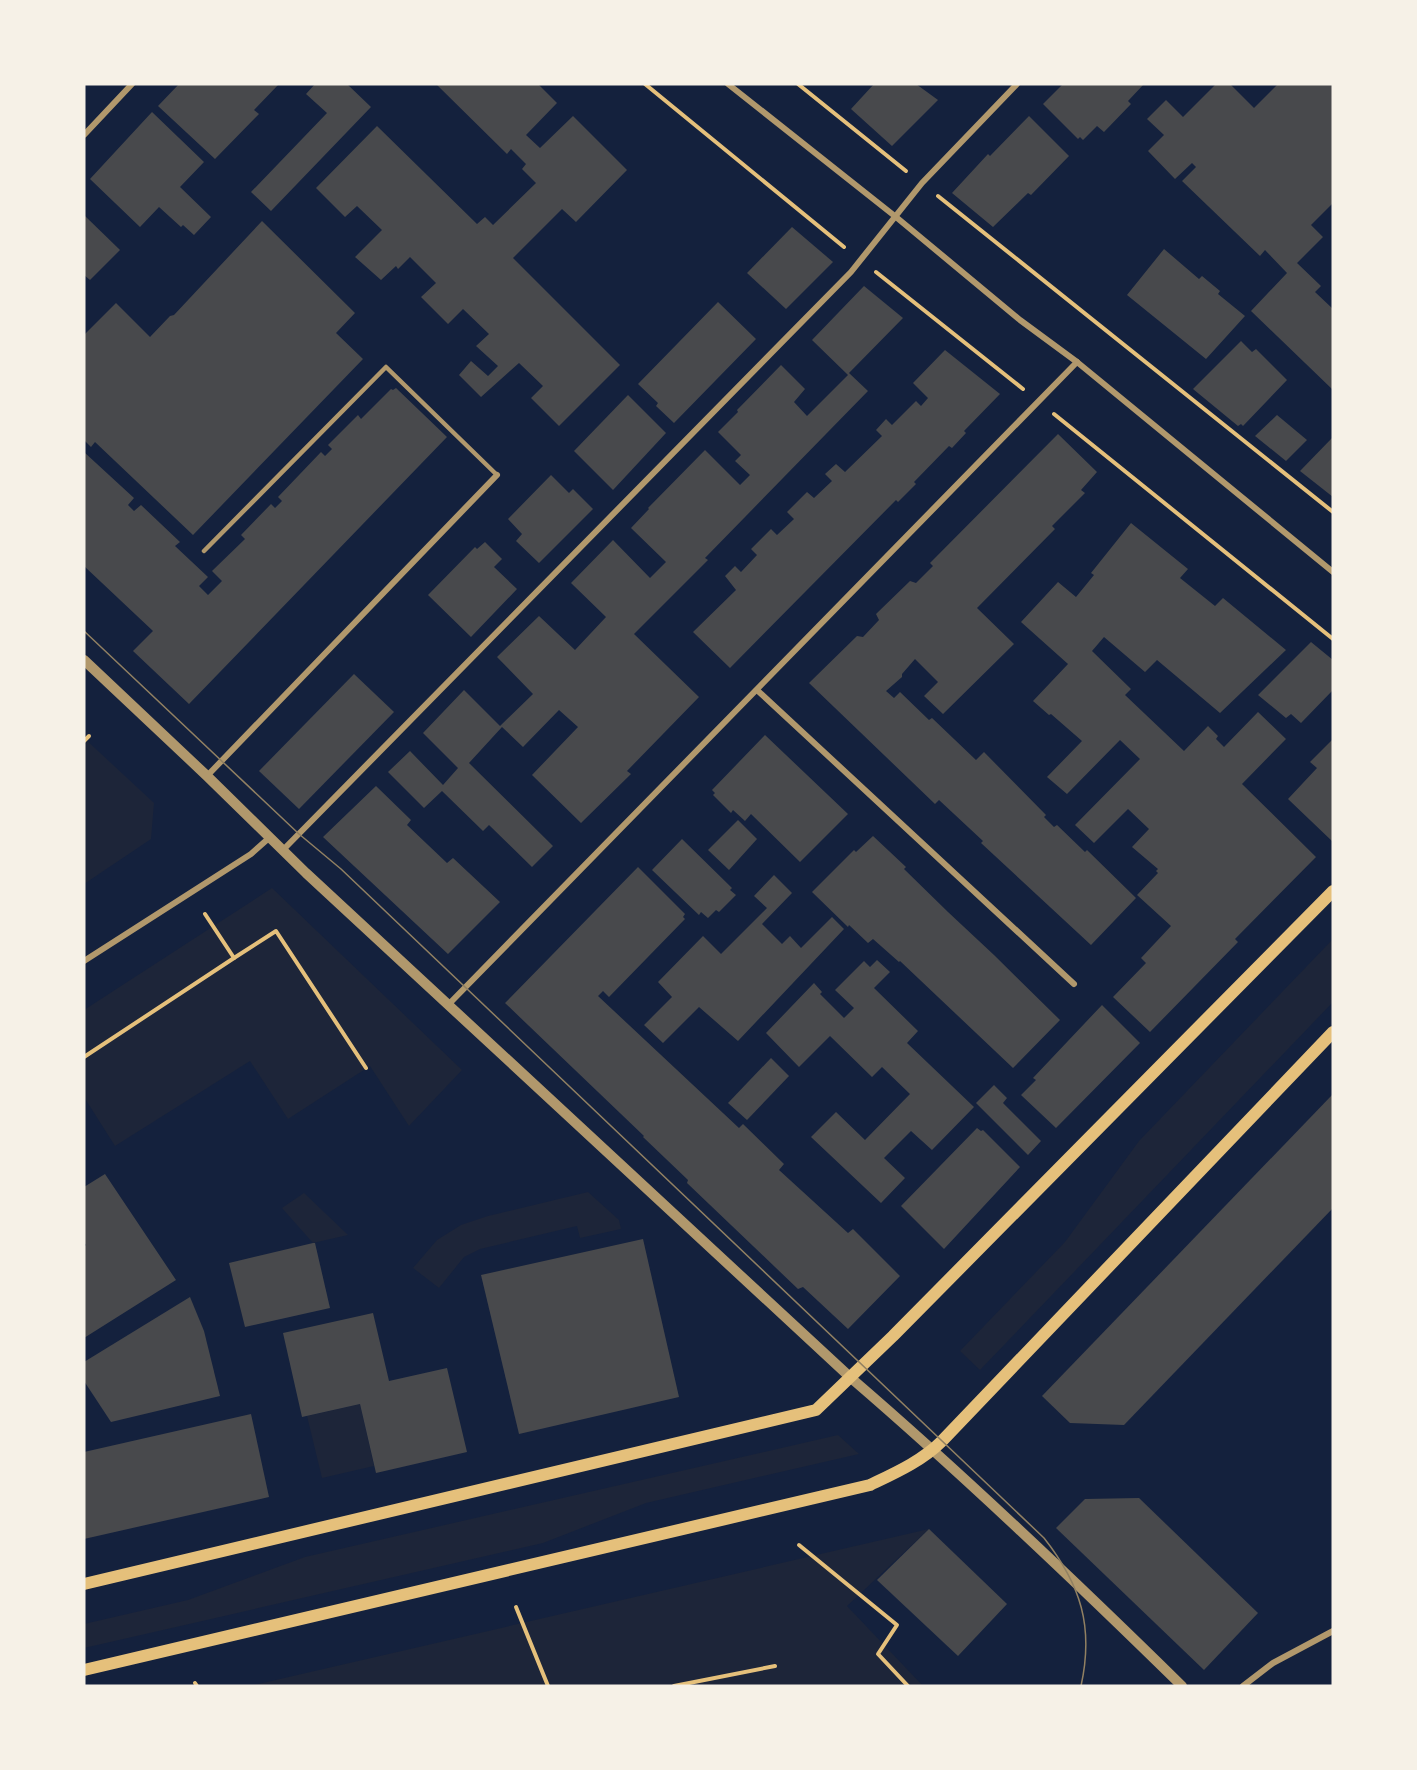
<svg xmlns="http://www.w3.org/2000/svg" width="1417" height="1770" font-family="'Varela Round',sans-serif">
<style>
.green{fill:#1d2539}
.building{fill:#48494c}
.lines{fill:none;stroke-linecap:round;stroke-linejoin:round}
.path{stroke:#e5c07b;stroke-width:4}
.service{stroke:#b1986c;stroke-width:4.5}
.minor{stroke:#b1986c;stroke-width:6}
.tertiary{stroke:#b1986c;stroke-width:10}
.secondary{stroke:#e5c07b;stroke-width:12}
.tram{stroke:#918062;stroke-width:1.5}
</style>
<rect width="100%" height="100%" fill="#14213d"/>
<!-- green -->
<g class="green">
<polygon points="84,738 154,803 151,839 84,884"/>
<polygon points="272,888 462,1070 409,1126 370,1066 288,1119 250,1061 115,1146 84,1097 84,1010"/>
<polygon points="1333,939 1333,1002 980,1370 960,1351 1065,1242 1139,1141"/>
<polygon points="588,1192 619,1220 621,1229 580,1238 577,1226 480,1249 464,1257 439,1288 413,1268 437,1240 461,1225 488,1216"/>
<polygon points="304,1193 348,1235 313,1243 282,1208"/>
<polygon points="360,1404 374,1466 322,1478 307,1416"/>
<polygon points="838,1435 859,1454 646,1503 543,1543 84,1648 84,1624 188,1600 305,1557"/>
<polygon points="929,1529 847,1606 923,1686 250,1686"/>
</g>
<!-- building -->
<g class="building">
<polygon points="179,84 279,84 254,110 259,114 215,159 158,106"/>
<polygon points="315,84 347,84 371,107 271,211 251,192 327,113 306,94"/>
<polygon points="436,84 538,84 557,103 526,135 540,148 573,116 627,170 576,222 562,209 513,258 620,365 559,426 531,398 543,386 519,363 481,397 459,375 471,361 488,376 498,366 476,346 489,334 463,309 448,324 421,297 436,283 410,257 398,269 396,266 381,280 355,257 382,230 357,206 345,217 316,188 377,126 477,224 485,217 493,225 536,183 522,169 526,164 511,149 507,154"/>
<polygon points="874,84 916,84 938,100 892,146 851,109"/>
<polygon points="1063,84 1144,84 1128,101 1131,104 1104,132 1097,126 1083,140 1080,137 1078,139 1043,104"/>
<polygon points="1216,84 1230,84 1254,108 1278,84 1333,84 1333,203 1311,225 1323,237 1297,263 1321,286 1315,292 1333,309 1333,390 1251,311 1287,273 1265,250 1260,256 1182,181 1196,167 1192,163 1175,179 1148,151 1164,135 1147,119 1166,100 1183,117"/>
<polygon points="152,112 204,162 180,187 211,217 194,235 183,225 181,227 159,207 140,227 90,179"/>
<polygon points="1029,116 1069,156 1031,195 1028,193 993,227 952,193 988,154 990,156"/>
<polygon points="84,215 120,250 90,280 84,275"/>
<polygon points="262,221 355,313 336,333 363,359 193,535 95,442 91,447 84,440 84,335 116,303 150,337 170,316 174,315"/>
<polygon points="792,227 833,262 786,309 747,273"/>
<polygon points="1164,249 1199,279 1202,276 1220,291 1218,294 1245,316 1206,359 1127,295"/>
<polygon points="864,286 903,318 849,373 868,391 705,558 708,560 634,634 699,697 627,771 631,774 581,823 532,775 578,727 559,710 523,747 502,727 469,763 553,846 532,867 489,825 483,831 442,791 424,808 388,772 410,751 443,785 458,768 423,733 464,690 500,726 533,694 497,657 539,616 575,650 606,617 571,583 613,540 650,578 666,562 631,528 649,509 648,508 705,450 740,485 750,475 735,461 741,455 718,432 738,412 737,410 781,365 805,389 794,402 807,416 848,375 812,340"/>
<polygon points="718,302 756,339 674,423 656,406 658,403 638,384"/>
<polygon points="1241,341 1252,352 1256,349 1287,380 1243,426 1241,424 1238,426 1193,389"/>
<polygon points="945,350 1000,394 964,431 966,433 952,448 949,446 914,482 916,484 898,502 896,500 730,668 693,632 736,590 725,576 735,566 741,572 757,555 751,549 771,529 777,535 794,519 787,512 807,492 814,498 832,481 825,474 836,464 845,472 882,436 876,430 886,419 892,425 916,401 921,406 928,398 913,383"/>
<polygon points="396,388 447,437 189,704 133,651 153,631 84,566 84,452 134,498 128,505 134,511 141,505 180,542 175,546 208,577 199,586 208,595 222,581 212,571 245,539 241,535 271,504 275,508 282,501 278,497 321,452 325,456 332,449 328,445 358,415 361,419 391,389 393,390"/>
<polygon points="628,395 666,433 613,490 574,451"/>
<polygon points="1277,415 1307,440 1286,461 1255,436"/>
<polygon points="1058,434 1097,472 1081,490 1085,493 1052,526 1055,529 977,608 1014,644 943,714 924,696 938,682 915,659 902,674 902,677 886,691 894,698 900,692 929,720 932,718 976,760 984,752 1046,815 1044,817 1054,827 1057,825 1085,852 1087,850 1136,898 1091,945 981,843 983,841 939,800 935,804 809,683 857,636 863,637 879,620 876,614 910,581 916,583 933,566 930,563"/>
<polygon points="1333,437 1333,497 1300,471"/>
<polygon points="551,475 569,493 573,489 593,509 539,563 516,541 522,534 508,519"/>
<polygon points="1131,523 1188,569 1180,578 1215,606 1223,598 1286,650 1220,713 1157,660 1145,672 1104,637 1092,651 1131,689 1125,695 1184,751 1208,726 1218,736 1216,739 1224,747 1258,712 1286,739 1242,784 1316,857 1235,939 1238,942 1150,1032 1113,997 1146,963 1141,958 1171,926 1137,895 1158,873 1156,871 1158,869 1132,847 1149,829 1128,809 1094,843 1075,825 1140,759 1120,740 1067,794 1047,777 1082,741 1051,714 1049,715 1033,701 1068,664 1021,622 1058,582 1076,597 1094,575 1091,573"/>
<polygon points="485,542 502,559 494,567 517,589 471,637 428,595 475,547 477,549"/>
<polygon points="1311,642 1333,660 1333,690 1301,723 1291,714 1286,718 1258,695"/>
<polygon points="354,674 394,712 299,809 259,771"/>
<polygon points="765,735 848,814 800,862 751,814 745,821 733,810 731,813 713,795 715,793 712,790"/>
<polygon points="1333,739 1333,842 1288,799 1317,768 1310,762"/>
<polygon points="376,786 411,820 407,825 447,863 453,858 500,902 448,954 323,837"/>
<polygon points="738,820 757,839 729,870 708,850"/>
<polygon points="873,836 906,867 904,869 948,912 994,955 1060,1020 1013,1068 900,961 899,962 873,939 868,943 849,925 848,927 812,892 854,850 856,852"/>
<polygon points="682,839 732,888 730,890 736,895 719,912 716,910 708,918 701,912 699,915 652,870"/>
<polygon points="638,867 685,914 683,917 685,919 609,997 603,991 598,996 739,1128 743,1124 784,1164 779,1170 848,1233 853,1229 900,1276 848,1329 803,1287 798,1289 687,1183 688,1180 643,1137 644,1136 505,1003"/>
<polygon points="774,875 792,893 762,924 782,944 790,936 801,948 832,917 844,929 738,1041 699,1007 663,1043 644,1025 672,997 658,982 703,936 721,954 767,908 754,896"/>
<polygon points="877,960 890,972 874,988 918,1031 907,1043 974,1107 932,1150 911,1131 884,1158 905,1178 881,1203 811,1137 836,1112 865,1140 910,1094 882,1067 872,1077 830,1036 799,1067 766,1033 814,983 822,992 820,994 844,1018 854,1008 835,990 864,961 870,967"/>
<polygon points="1102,1005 1140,1043 1056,1128 1021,1095 1036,1080 1033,1078"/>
<polygon points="771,1058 789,1076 747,1120 728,1103"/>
<polygon points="994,1085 1007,1098 1003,1103 1041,1141 1028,1155 976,1103"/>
<polygon points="1333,1094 1333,1208 1124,1425 1070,1423 1042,1396"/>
<polygon points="977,1128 981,1131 983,1130 1020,1167 944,1249 901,1206"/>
<polygon points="105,1174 176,1280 84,1338 84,1247 86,1245 84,1242 84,1187"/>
<polygon points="643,1239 679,1397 519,1434 481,1275"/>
<polygon points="313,1243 315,1243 330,1308 245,1327 229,1263"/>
<polygon points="190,1297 204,1331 220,1396 111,1422 84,1381 84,1362"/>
<polygon points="373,1313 389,1381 447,1368 467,1452 376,1473 360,1404 302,1417 283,1333"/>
<polygon points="251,1414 269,1497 84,1539 84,1452"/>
<polygon points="1139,1498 1258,1613 1204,1670 1056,1528 1085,1499"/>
<polygon points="929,1529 1007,1604 958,1656 877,1580"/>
</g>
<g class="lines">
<!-- path -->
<g class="path">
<polyline points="645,84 844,247"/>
<polyline points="798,84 906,171"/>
<polyline points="938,196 1333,512"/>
<polyline points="876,272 1023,389"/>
<polyline points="1054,414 1333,639"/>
<polyline points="84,741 89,736"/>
<polyline points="205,914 234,958 276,931 366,1068"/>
<polyline points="84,1057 234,958"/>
<polyline points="799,1545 897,1625 878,1654 908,1686"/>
<polyline points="516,1607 548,1686"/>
<polyline points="195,1683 197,1686"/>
<polyline points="674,1686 775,1666"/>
</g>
<!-- service -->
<polyline class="service" points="204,551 386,367 497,475"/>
<!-- minor -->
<g class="minor">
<polyline points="728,84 896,217 1020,320 1077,362 1333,572"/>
<polyline points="84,135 132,84"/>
<polyline points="757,690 1074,984"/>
<polyline points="207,776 497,475"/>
<polyline points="282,851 851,272 922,183 1017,84"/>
<polyline points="84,961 251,854 269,838"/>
<polyline points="448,1005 1077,362"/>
<polyline points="1243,1686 1273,1663 1333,1631"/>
</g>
<!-- tertiary -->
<path class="tertiary" d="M84,660L207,776L306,873L851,1378C965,1476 1074,1580 1182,1686"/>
<!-- secondary -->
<g class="secondary">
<polyline points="84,1584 816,1410 893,1336 1333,891"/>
<path d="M84,1670L870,1485C895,1473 922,1461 942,1441L1333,1032"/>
</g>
<!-- tram -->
<path class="tram" d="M84,631L299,834L341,869L1044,1538C1081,1585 1094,1627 1081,1686"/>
</g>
<!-- border -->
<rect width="1417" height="1770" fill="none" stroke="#f6f1e7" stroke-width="171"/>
</svg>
